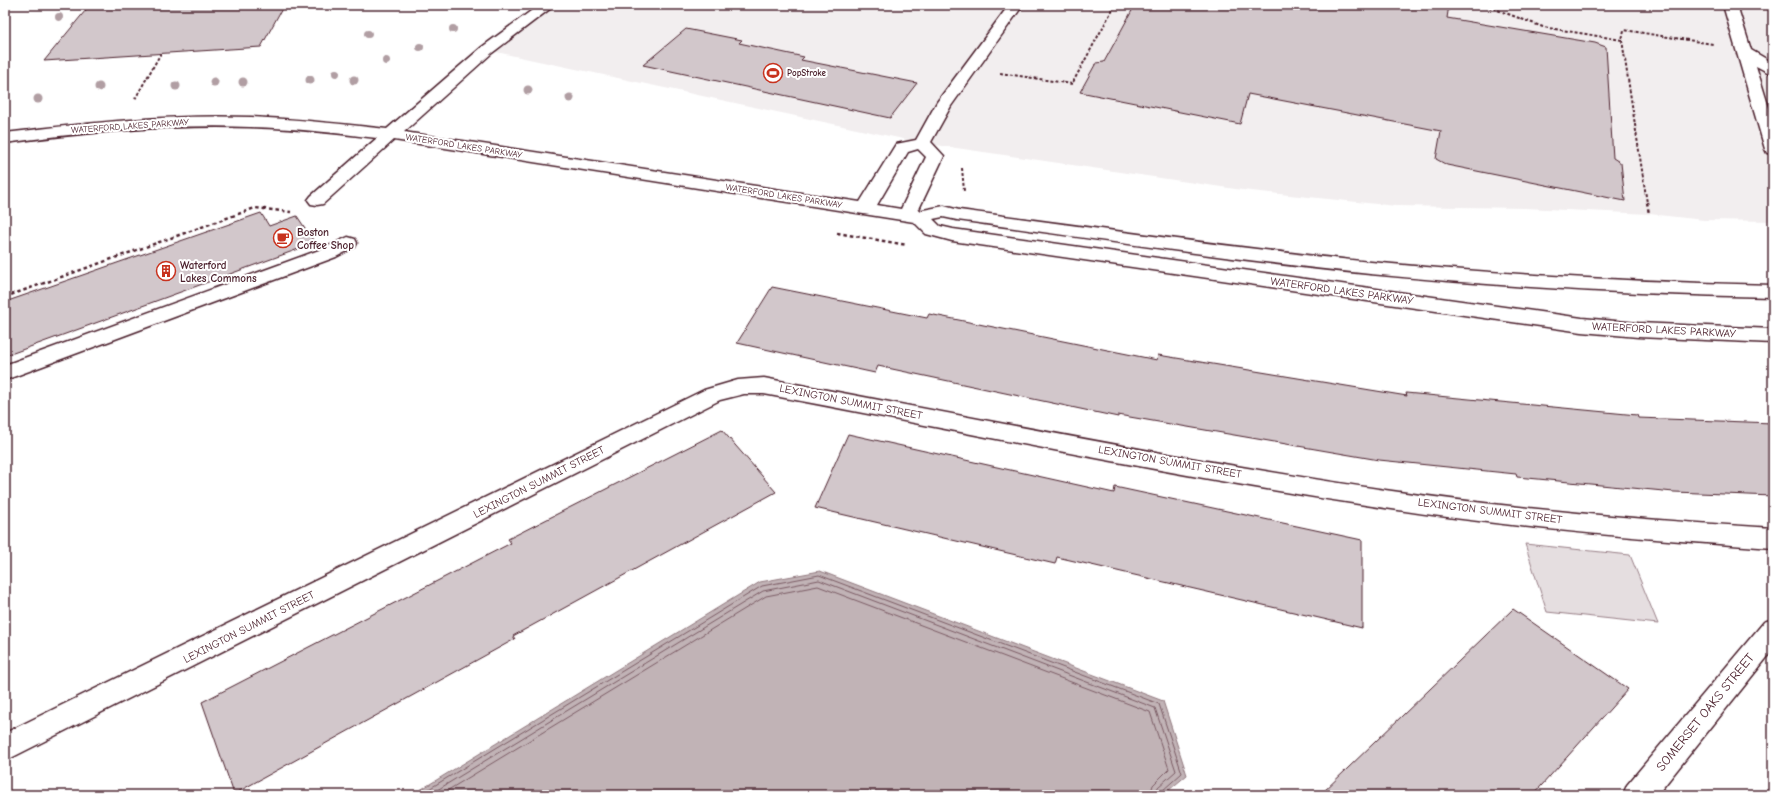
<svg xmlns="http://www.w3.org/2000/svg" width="1778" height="800" font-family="'Comic Neue',sans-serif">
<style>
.built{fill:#f2eeef}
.green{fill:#e5dee0;stroke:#987e86}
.water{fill:#c1b3b6;stroke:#91787e}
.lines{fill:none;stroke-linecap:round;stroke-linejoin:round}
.shore{stroke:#7a5a63;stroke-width:1}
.building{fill:#d2c7cb;stroke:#4a1f2b}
.minor-casing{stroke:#4a1f2b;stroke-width:3}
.path-far1{stroke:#4a1f2b;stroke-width:2;stroke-dasharray:3 2;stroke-linecap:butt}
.path{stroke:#4a1f2b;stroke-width:2.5;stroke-dasharray:3.5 3;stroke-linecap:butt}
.minor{fill:#fff;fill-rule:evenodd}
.tree{fill:#b19ea3}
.labels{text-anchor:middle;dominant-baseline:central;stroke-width:4;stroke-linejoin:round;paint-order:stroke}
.far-poi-label{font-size:9px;font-weight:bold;fill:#4a1f2b;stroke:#fff;text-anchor:start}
.far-street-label{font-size:9px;fill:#4a1f2b;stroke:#fff}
.poi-label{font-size:11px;font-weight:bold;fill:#4a1f2b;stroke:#fff;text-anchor:start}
.street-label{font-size:11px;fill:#4a1f2b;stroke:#fff}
.near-street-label{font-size:13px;fill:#4a1f2b;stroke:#fff}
</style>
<rect width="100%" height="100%" fill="#fff"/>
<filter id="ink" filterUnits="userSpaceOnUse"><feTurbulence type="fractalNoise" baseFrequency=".025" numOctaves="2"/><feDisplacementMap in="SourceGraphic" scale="8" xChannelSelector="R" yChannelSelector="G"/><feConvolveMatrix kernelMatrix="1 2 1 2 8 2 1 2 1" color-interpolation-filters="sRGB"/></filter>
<g filter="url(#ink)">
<!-- built -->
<polygon class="built" points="549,5 1773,5 1773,221 1704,220 1649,214 1525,208 1396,206 1242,190 922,143 487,50"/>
<!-- green -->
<polygon class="green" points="1525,544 1630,555 1658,624 1547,612"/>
<!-- water -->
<polygon class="water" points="820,571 1163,701 1187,775 1163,795 412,795 760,582"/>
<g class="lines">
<!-- shore -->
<g class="shore">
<polyline points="419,795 762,586 819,575 1159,704 1182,773 1162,791 1161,795"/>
<polyline points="429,795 763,591 819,580 1155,708 1176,771 1158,787 1156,795"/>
<polyline points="440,795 766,596 818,586 1150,712 1169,769 1153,785 1150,795"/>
</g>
</g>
<!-- building -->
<g class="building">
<polygon points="90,5 284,5 261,47 44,61"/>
<polygon points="1135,5 1449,5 1447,18 1595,43 1606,47 1613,158 1621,163 1625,201 1447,165 1436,159 1441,131 1248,94 1240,124 1080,92 1096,63 1104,62"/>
<polygon points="686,29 742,40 739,43 804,57 801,60 917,83 890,118 643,65"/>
<polygon points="261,213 269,226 297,216 315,243 5,356 5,302"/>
<polygon points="772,287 927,318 929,314 1157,360 1158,355 1407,396 1406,393 1637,415 1638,418 1773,423 1773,496 1674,492 1517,477 1516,474 1379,460 1118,415 1118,417 878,366 875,373 737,343"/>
<polygon points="722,430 776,492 513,636 515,639 234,794 202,702 511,543 508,539"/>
<polygon points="848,434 1114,493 1115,487 1362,540 1362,628 1057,557 1055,564 815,508"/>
<polygon points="1513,609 1628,689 1533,795 1320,795"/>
</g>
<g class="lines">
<!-- minor casing -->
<g class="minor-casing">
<g id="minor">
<path d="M539,5H555L492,53L404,132L860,202L896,144L916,140L937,102L1009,5H1023L951,106L931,142L944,156L918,211L944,206L959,210C1096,228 1233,248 1371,262C1505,275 1639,282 1773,285V297C1638,295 1504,287 1370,274C1232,260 1095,239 957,220L943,217L933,219L940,226L953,229L1582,318L1638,323L1773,329V343L1638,337L1582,332L952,241L926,234L914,222L394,140L323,204L317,205L311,204L308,200L311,196L377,138C335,133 293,128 250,127C168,124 86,132 5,143V133C86,123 169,114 251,117C296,119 342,124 387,129L482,47ZM918,149L926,157L901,209L877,205L908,152Z"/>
<polygon points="1723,5 1737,5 1751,50 1773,63 1773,75 1756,66 1773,121 1773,154 1767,153 1765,149"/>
<polygon points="348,237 355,239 357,243 355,247 336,257 5,380 5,365 322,249"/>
<path d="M764,378C971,417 1177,459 1385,490C1514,509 1643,520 1773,528V548C1643,539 1514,528 1385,508C1177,477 971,433 764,394H744L720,400L5,761V733L704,390L738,380Z"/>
<polygon points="1773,619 1773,650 1657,795 1623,795 1627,785 1764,622"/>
</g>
</g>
<!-- path-far1 -->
<g class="path-far1">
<polyline points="1484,5 1543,27 1622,40 1624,30 1713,44"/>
<polyline points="1622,40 1647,203"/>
<polyline points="1000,73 1072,84 1115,5"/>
<polyline points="135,99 161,53"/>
<polyline points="962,168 964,191"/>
</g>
<!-- path -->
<g class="path">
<polyline points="1647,202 1649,214"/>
<polyline points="837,233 907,245"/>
<polyline points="5,297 255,208 291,212"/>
</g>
<!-- minor -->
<use href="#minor" class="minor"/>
</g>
<!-- trees -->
<g class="tree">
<circle cx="59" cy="17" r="4"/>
<circle cx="453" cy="29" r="4"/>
<circle cx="368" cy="34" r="4"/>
<circle cx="420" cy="47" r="4"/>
<circle cx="386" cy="61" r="4"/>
<circle cx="336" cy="73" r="4"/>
<circle cx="310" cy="80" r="4.5"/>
<circle cx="354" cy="80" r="4.5"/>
<circle cx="214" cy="82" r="4.5"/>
<circle cx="243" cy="82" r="4.5"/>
<circle cx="176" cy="86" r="4.5"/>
<circle cx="99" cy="87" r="4.5"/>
<circle cx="528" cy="90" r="4.5"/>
<circle cx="570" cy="98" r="4.5"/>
<circle cx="38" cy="99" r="4.5"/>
</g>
</g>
<!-- icons -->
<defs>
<g id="stadium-ring" transform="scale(1)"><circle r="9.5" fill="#fff" stroke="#c8321e" stroke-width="1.5"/><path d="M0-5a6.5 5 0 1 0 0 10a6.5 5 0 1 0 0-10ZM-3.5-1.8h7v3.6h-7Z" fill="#c8321e"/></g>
<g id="cafe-ring" transform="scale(1)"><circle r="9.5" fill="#fff" stroke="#c8321e" stroke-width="1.5"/><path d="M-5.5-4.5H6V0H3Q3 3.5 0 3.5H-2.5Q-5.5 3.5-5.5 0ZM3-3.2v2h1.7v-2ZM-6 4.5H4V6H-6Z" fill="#c8321e"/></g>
<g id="building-ring" transform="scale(1)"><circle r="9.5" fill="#fff" stroke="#c8321e" stroke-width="1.5"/><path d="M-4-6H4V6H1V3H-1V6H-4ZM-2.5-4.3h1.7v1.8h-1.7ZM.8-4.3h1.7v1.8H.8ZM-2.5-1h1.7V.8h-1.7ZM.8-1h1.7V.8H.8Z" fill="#c8321e"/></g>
</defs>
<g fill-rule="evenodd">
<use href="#stadium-ring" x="773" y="73"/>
<use href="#cafe-ring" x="283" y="238"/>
<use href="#building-ring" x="166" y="271"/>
</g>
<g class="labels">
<!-- far-poi labels -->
<g class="far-poi-label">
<text x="787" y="73">PopStroke</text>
</g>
<!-- far-street labels -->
<g class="far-street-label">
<text transform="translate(130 126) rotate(-4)">WATERFORD LAKES PARKWAY</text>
<text transform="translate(464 146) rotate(9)">WATERFORD LAKES PARKWAY</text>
<text transform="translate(784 196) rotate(9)">WATERFORD LAKES PARKWAY</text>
</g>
<!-- poi labels -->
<g class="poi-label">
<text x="297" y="232">Boston<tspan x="297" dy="13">Coffee Shop</tspan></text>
<text x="180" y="265">Waterford<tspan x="180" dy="13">Lakes Commons</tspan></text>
</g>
<!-- street labels -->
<g class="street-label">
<text transform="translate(1342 291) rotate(8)">WATERFORD LAKES PARKWAY</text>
<text transform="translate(1664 330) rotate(3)">WATERFORD LAKES PARKWAY</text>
<text transform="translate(851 402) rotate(11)">LEXINGTON SUMMIT STREET</text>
<text transform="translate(1170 462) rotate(10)">LEXINGTON SUMMIT STREET</text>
<text transform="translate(539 482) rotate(-27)">LEXINGTON SUMMIT STREET</text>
<text transform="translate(1490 511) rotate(7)">LEXINGTON SUMMIT STREET</text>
<text transform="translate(249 627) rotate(-27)">LEXINGTON SUMMIT STREET</text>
</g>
<!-- near-street labels -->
<g class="near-street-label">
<text transform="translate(1705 712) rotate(-51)">SOMERSET OAKS STREET</text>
</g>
</g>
<!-- margin -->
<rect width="1778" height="800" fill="none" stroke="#fff" stroke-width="20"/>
<rect x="10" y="10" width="1758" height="780" fill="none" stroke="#4a1f2b" stroke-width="1.5" filter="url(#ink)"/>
</svg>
